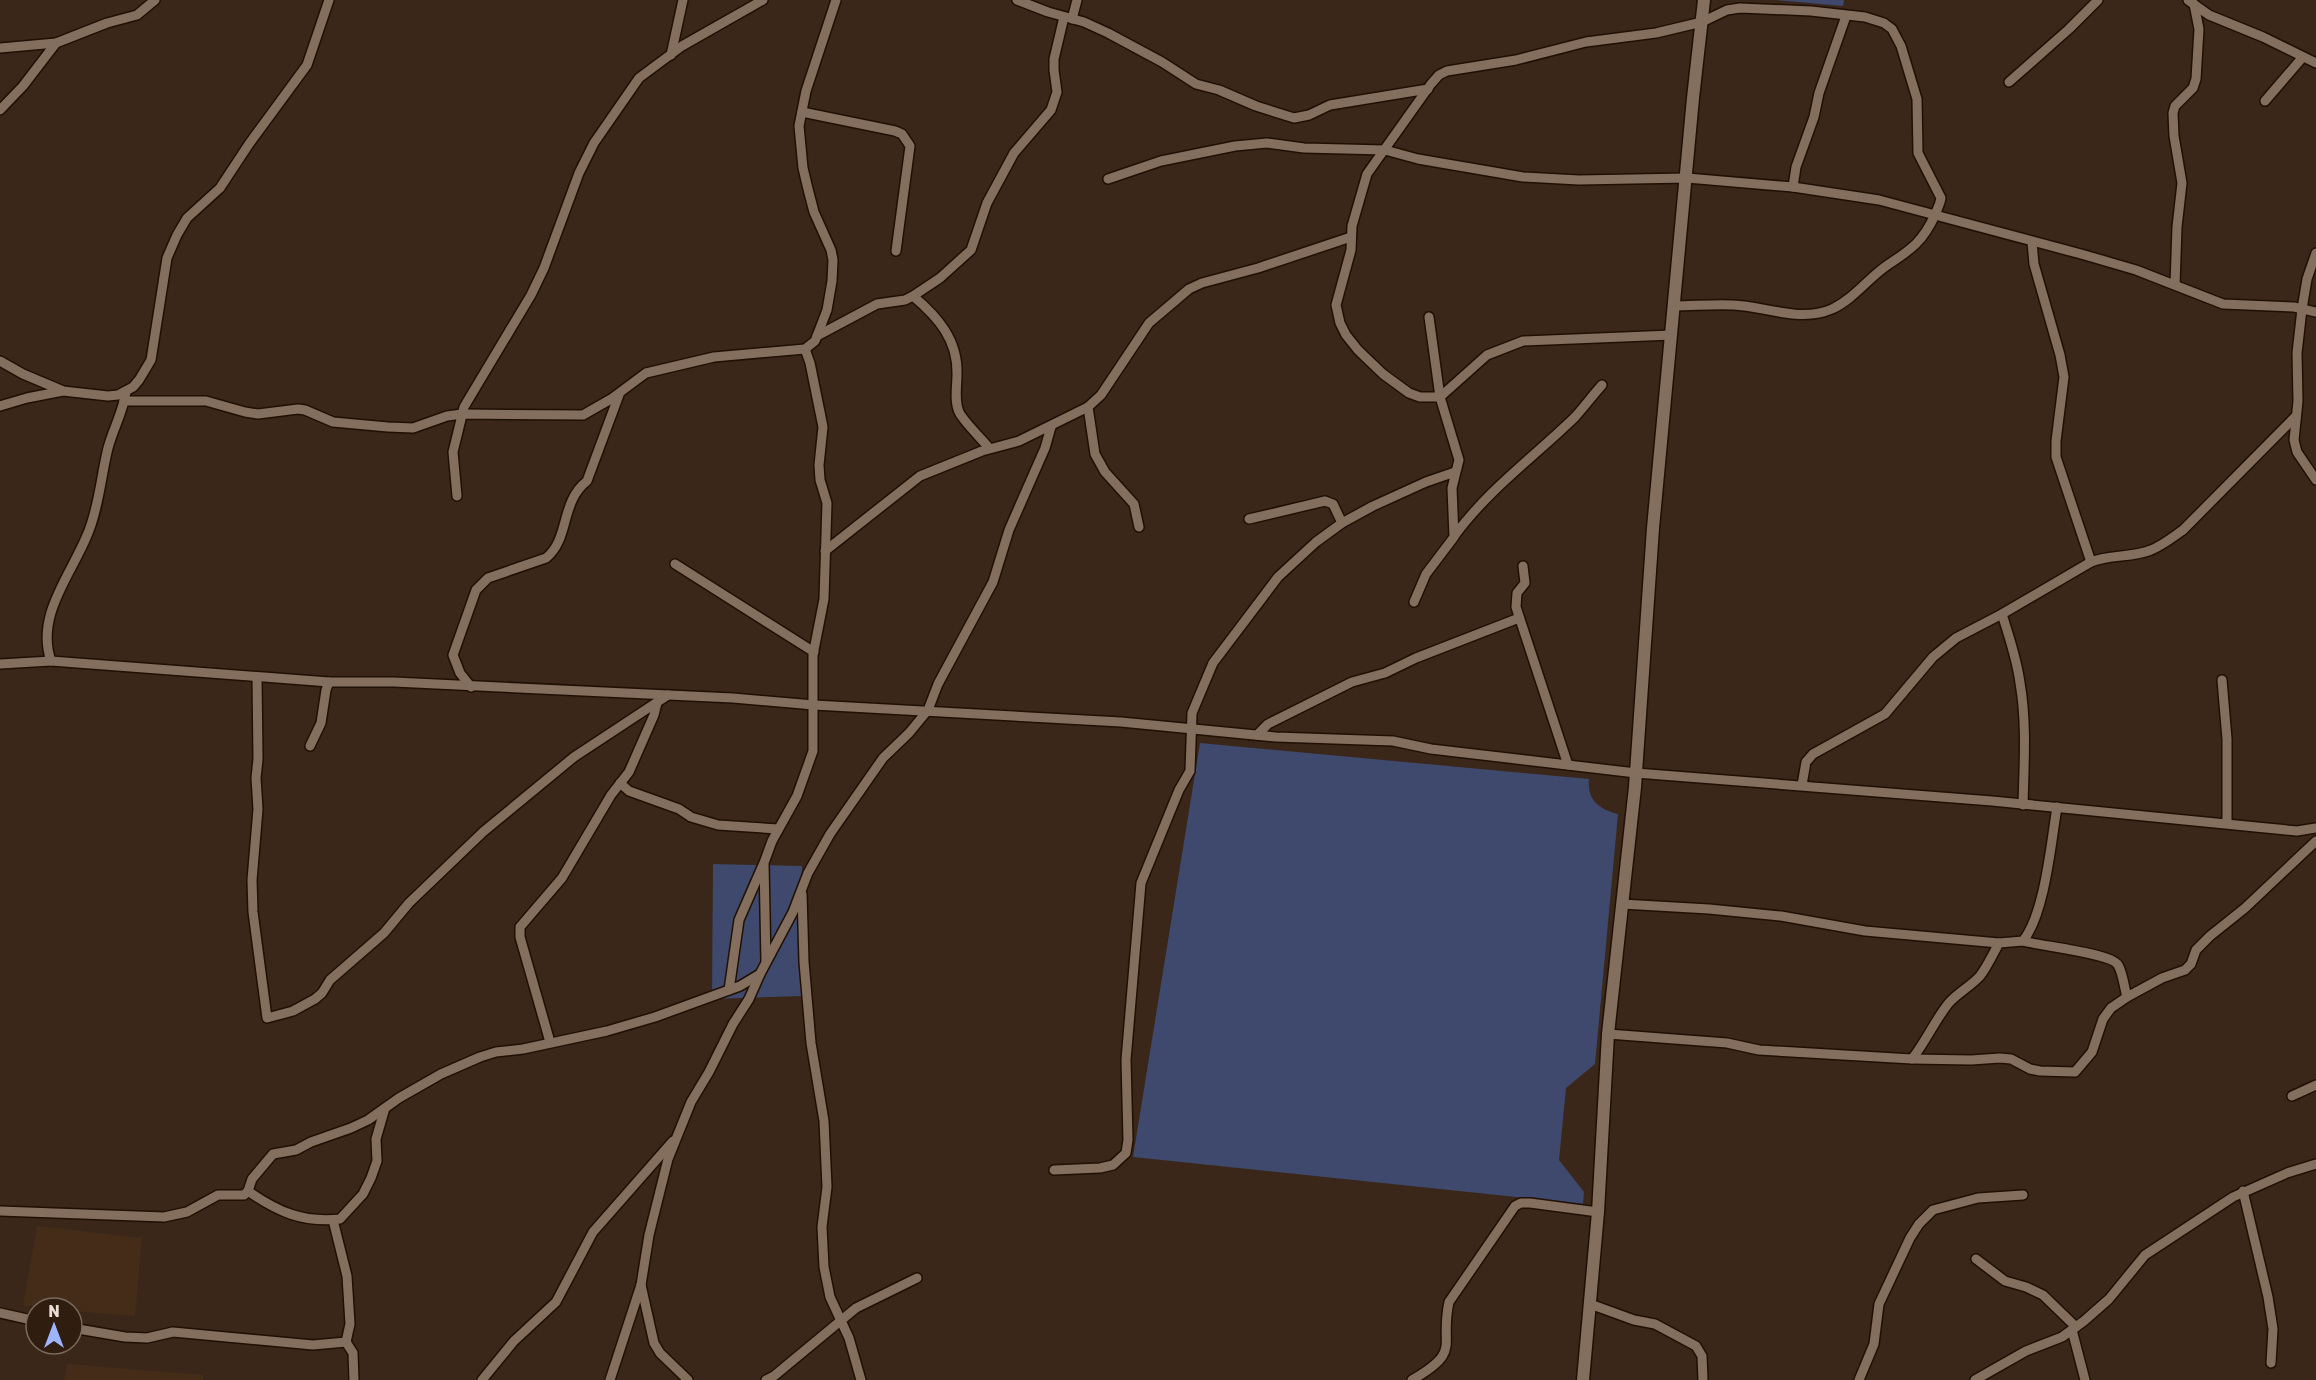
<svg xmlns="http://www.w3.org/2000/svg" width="2316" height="1380" font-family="Rubik,sans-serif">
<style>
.built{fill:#442c19}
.green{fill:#3e496d}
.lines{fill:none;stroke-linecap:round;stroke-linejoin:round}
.minor-casing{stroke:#201003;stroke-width:12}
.tertiary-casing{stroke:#201003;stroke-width:15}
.minor{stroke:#846e5e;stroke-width:9}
.tertiary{stroke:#846e5e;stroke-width:12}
</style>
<rect width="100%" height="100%" fill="#3a2719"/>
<!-- built -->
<g class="built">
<polygon points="37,1226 142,1238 135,1316 72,1311 72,1308 23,1306"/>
<polygon points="67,1364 203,1375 203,1380 64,1380"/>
</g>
<!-- green -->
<g class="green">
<polygon points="1776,0 1844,0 1843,6"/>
<path d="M1200,743L1589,779C1587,800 1599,809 1618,814L1595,1064L1566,1088L1559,1160L1584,1192L1583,1204L1133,1157Z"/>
<polygon points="713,864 802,866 802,996 712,999"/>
</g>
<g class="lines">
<!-- minor casing -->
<g class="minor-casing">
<g id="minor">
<polyline points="1017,0 1048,12 1084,22 1108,33 1162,62 1196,84 1219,90 1256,106 1294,118 1309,115 1330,105 1428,89"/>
<polyline points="2188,0 2209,15 2263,37 2316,63"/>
<polyline points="1072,19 1077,0"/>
<polyline points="0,48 56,43 107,23 137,15 155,0"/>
<polyline points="671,55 683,0"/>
<polyline points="2009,82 2069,29 2098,0"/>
<polyline points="2265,101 2302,58"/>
<polyline points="0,110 23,86 56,43"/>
<polyline points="802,112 895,131 902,134 910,146 896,251"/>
<polyline points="1108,179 1161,161 1235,146 1267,143 1304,148 1385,150 1418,159 1523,177 1579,180 1687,178 1793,187 1879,200 2081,254 2136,270 2223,304 2294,307 2316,312"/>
<polyline points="1793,187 1796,167 1814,117 1819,93 1846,16"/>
<polyline points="2032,242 2034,264 2060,355 2064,377 2056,441 2056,457 2091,562"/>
<polyline points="2316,253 2307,279 2302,309 2297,353 2298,401 2294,440 2297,452 2316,480"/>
<polyline points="2175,285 2177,227 2182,183 2174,136 2173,113 2175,106 2193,88 2196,79 2199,29 2194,4"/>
<path d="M913,296C938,317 958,340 957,374C957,386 954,401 959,412C964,422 981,438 989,448"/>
<path d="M1672,335L1523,341L1487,355L1440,397H1420L1409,393L1383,374L1358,350L1346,335L1340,323L1336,305L1351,250L1352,226L1367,174L1431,84L1439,75L1447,71L1516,60L1586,42L1656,33L1702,22L1727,10L1740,8L1811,11L1865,17L1884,23L1892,29L1901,46L1917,99L1918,153L1941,198C1940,205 1937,209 1935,215C1923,241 1912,249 1889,264C1869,277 1854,299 1832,309C1800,323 1765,306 1733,305C1713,304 1693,306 1673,306"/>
<polyline points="817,336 877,304 905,300 913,296 940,278 971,250 987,203 1014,153 1051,110 1057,92 1054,70 1054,59 1064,17"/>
<polyline points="0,361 23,374 61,390"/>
<path d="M126,392C123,412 113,429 108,448C101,476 99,507 88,533C72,574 35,615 51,661L329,682H394L733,698L814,705L1121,722L1276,737L1393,741L1431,749L1636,773L1992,801L2297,831L2316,828"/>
<polyline points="124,401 206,401 245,412 258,414 298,409 305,410 333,422 388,427 413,428 447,416 462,414 583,415 611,399 646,373 714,357 805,349 815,341 827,310 832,281 833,260 831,250 814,212 808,189 803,168 799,126 806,91 836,0"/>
<polyline points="0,406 27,398 63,391 108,396 118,395 133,387 139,380 151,360 167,258 177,235 187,218 220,188 249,144 307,65 329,0"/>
<polyline points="1088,407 1095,454 1105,472 1134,504 1139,527"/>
<polyline points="457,496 453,452 464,407 531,295 544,268 579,173 594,143 639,78 682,46 763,0"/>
<polyline points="1249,519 1325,501 1333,504 1342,523"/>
<path d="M1455,535C1489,489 1535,456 1575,417C1584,407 1593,395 1602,385"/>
<polyline points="825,551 920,476 982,451 1019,441 1088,407 1101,395 1149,323 1189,289 1202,283 1258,268 1351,237"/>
<polyline points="675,564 814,652"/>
<polyline points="1523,566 1525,583 1517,593 1516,607 1568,765"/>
<polyline points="1414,602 1426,574 1454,537 1452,488 1459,460 1440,397 1429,317"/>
<path d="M2002,614C2009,637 2017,659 2020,683C2027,723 2024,764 2023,805"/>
<polyline points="0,664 51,661"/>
<polyline points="257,677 258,759 256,778 258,809 252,880 253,912 267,1018 293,1011 315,999 322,993 330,980 384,933 409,903 483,832 574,757 668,695"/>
<polyline points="2222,680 2227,739 2227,823"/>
<path d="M471,687L460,673L453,655L476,590L488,578L546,558C570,539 560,502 587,481L619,395"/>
<polyline points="1257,735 1268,724 1352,682 1385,673 1416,658 1519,618"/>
<polyline points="310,746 321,723 326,690 329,682"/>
<polyline points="620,783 629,791 679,809 691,817 718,825 778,829"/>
<path d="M1802,785L1806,762L1813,754L1885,714L1933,657L1956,638L2002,614L2091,562C2110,554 2132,558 2151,550C2162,546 2173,537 2183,530L2296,416"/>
<polyline points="802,894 804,962 811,1043 824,1121 827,1187 822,1227 824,1267 830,1297 849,1338 861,1380"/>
<polyline points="1622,904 1709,909 1781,916 1865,931 1999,943"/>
<path d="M2023,941C2040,946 2111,953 2118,965C2123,973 2124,987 2127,997"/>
<polyline points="766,962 764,863 772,841 797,796 813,751 813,655 824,599 827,503 820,480 819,465 823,427 810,363 805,349"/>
<polyline points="729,990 739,920 763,865"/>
<path d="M1608,1034L1727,1043L1759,1050L1912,1059C1926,1041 1934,1022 1948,1004C1957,993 1970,987 1980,976C1987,967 1993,954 1999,943L2023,941C2045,913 2051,843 2057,807"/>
<polyline points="550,1042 520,937 520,927 562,878 611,795 629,772 654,715 657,703"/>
<polyline points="1912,1059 1971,1060 2000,1058 2011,1059 2030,1069 2040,1071 2075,1072 2092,1052 2103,1019 2111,1008 2127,997 2162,978 2185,970 2191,964 2196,950 2210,936 2245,908 2316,841"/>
<polyline points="2292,1096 2316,1085"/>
<polyline points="1054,1170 1100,1168 1113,1165 1126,1153 1128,1140 1126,1060 1141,883 1179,790 1190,771 1192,713 1213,663 1278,577 1316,542 1342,523 1373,506 1426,482 1455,472"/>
<path d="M248,1191C278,1212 303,1223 340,1219L363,1194L371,1178L377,1161L376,1139L385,1108"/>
<polyline points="2243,1191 2268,1297 2273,1329 2271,1363"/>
<polyline points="0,1211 164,1217 187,1212 218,1195 244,1195 248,1191 252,1179 273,1154 296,1150 311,1142 351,1128 368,1120 399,1098 441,1074 480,1057 496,1052 523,1049 607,1031 655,1017 740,986 760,974 793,912 808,873 830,834 883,758 909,733 928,710 938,684 993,582 1009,530 1045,448 1051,427"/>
<polyline points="1976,1259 2005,1281 2026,1287 2043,1295 2076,1327"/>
<polyline points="641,1285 654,1343 660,1353 688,1380"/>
<polyline points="1590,1304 1634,1320 1655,1324 1696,1346 1702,1356 1703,1380"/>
<polyline points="0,1313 36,1321"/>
<polyline points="72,1328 125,1337 147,1338 173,1332 313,1345 346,1342 350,1324 347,1276 333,1220"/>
<polyline points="2072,1330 2085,1380"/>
<polyline points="346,1342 353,1353 354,1380"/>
<polyline points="482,1380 514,1341 556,1302 593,1232 673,1141"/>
<polyline points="610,1380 641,1285 649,1235 668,1159 691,1102 709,1072 733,1024 749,999 760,974"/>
<polyline points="766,1380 774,1376 856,1308 917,1278"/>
<path d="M1412,1380C1463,1350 1439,1348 1449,1302L1515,1206L1521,1203H1530L1598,1212"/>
<polyline points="1859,1380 1874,1344 1879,1304 1910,1238 1919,1224 1933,1210 1978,1198 2023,1195"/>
<polyline points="1975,1380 2026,1351 2062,1337 2084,1321 2109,1299 2145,1255 2233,1197 2287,1173 2316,1164"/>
</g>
</g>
<!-- tertiary casing -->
<g class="tertiary-casing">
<polyline id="tertiary" points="1583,1380 1598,1212 1608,1034 1635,787 1653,528 1693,98 1704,0"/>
</g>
<!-- minor -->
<use href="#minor" class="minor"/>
<!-- tertiary -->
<use href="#tertiary" class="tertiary"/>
</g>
<!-- north arrow -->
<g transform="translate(54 1326)"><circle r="28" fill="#2f1d0f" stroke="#796a5e" stroke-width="1.5"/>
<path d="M0-4.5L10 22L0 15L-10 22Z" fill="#9eb4fd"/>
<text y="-9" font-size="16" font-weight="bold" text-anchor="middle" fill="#e9ddd4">N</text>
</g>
</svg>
